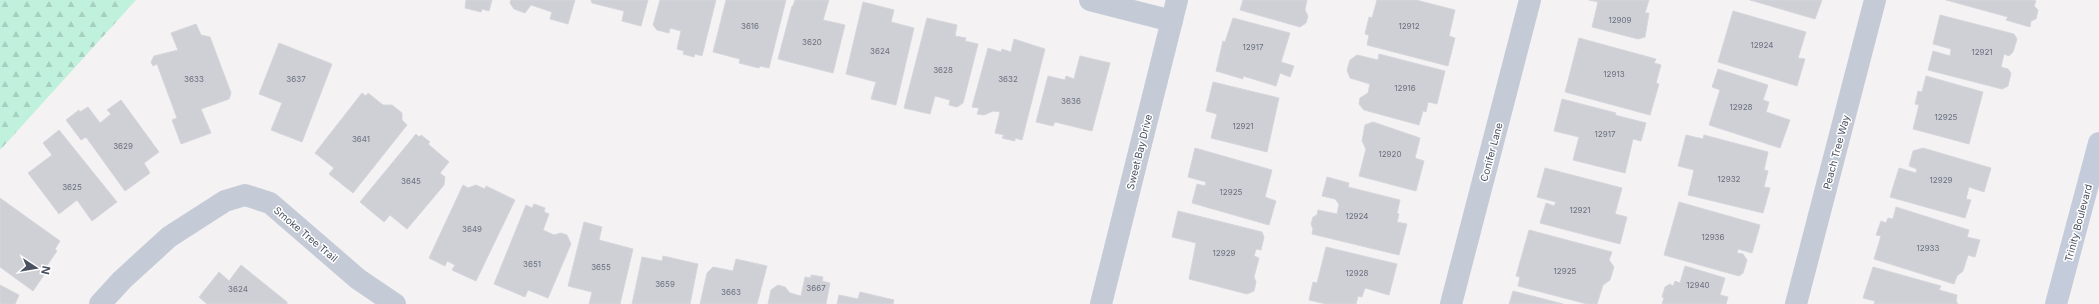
<svg xmlns="http://www.w3.org/2000/svg" width="2099" height="304" font-family="Inter,sans-serif">
<style>
.forest{fill:url(#forest-firs)}
.building{fill:#ced0d6;stroke:#d6d6dd}
.lines{fill:none;stroke-linecap:round;stroke-linejoin:round}
.minor{stroke:#c5cbd6;stroke-width:22}
.secondary{stroke:#c4cbda;stroke-width:22}
.labels{text-anchor:middle;dominant-baseline:central;stroke-width:3;stroke-linejoin:round;paint-order:stroke}
.number-label{font-size:8px;fill:#6a707e}
.street-label{font-size:10px;fill:#495060;stroke:#fff}
</style>
<defs>
<pattern id="forest-firs" width="22" height="20" patternUnits="userSpaceOnUse"><rect width="22" height="20" fill="#c0f1dc"/><path d="M5 1l3.5 6h-7zM16 11l3.5 6h-7z" fill="#a6d0bf"/></pattern>
</defs>
<rect width="100%" height="100%" fill="#f4f2f2"/>
<!-- forest -->
<polygon class="forest" points="0,0 136,0 0,150"/>
<!-- building -->
<g class="building">
<polygon points="466,0 492,0 489,11 482,9 481,12 465,8"/>
<polygon points="511,0 575,0 568,24 550,19 552,12 531,5 525,13 514,9 510,3"/>
<polygon points="591,0 648,0 641,26 622,21 624,11 592,3"/>
<polygon points="660,0 716,0 702,56 695,54 694,57 683,54 684,51 677,49 681,31 670,28 669,33 657,30 653,25"/>
<polygon points="726,0 786,0 769,68 760,66 759,68 739,63 740,59 713,52"/>
<polygon points="795,0 829,0 823,20 845,25 833,73 778,59 792,6 793,6"/>
<polygon points="1243,0 1307,0 1305,10 1308,16 1306,23 1300,27 1240,10"/>
<polygon points="1377,0 1416,0 1455,10 1449,36 1455,38 1448,66 1367,45 1369,35 1365,34 1369,17 1372,18"/>
<polygon points="1589,0 1649,0 1645,13 1649,13 1645,37 1638,39 1592,27 1598,2"/>
<polygon points="1750,0 1822,0 1815,19"/>
<polygon points="1946,0 2033,0 2036,1 2034,6 2038,10 2036,19 2031,21 2030,27 2006,20 2008,17"/>
<polygon points="863,2 894,10 891,22 914,28 896,105 871,99 876,82 846,74"/>
<polygon points="1733,11 1806,32 1798,58 1805,59 1797,86 1718,62"/>
<polygon points="1940,15 2014,34 2017,39 2013,52 2009,56 2004,54 2001,67 2008,69 2011,73 2008,86 2002,89 1928,70 1933,51 1950,56 1951,49 1933,44"/>
<polygon points="927,18 957,25 955,36 966,38 965,41 978,44 963,103 957,107 949,105 950,100 935,96 930,114 904,108"/>
<polygon points="1233,18 1290,33 1281,62 1294,66 1290,77 1280,73 1276,86 1243,76 1243,79 1216,71 1223,41 1225,42"/>
<polygon points="196,24 201,35 210,37 231,93 229,99 201,109 211,133 181,144 172,120 177,118 157,64 153,66 151,62 154,56 178,50 171,33"/>
<polygon points="1579,38 1656,59 1654,63 1661,65 1656,83 1659,84 1650,115 1565,92"/>
<polygon points="1014,39 1045,49 1022,140 1015,138 1015,141 1002,138 1004,135 995,133 1000,112 993,111 984,115 977,114 979,108 972,107 988,48 1001,52 1002,49 1011,52"/>
<polygon points="279,43 332,64 302,142 271,130 282,103 259,94"/>
<polygon points="1379,54 1445,71 1437,104 1428,102 1426,112 1423,111 1419,125 1364,110 1359,104 1360,98 1368,93 1370,84 1350,78 1347,70 1350,60 1357,55 1378,60"/>
<polygon points="1080,56 1110,63 1092,131 1055,122 1053,126 1036,122 1048,76 1065,80 1066,76 1074,79"/>
<polygon points="1718,69 1768,85 1763,100 1769,102 1766,112 1790,120 1780,148 1709,125 1720,90 1712,87"/>
<polygon points="1926,76 1983,92 1969,144 1913,129 1919,105 1915,104 1918,91 1922,92"/>
<polygon points="1213,82 1279,98 1267,152 1211,138 1217,114 1206,111"/>
<polygon points="362,93 366,96 368,93 383,105 392,105 402,113 402,120 407,125 353,193 329,174 334,168 315,153"/>
<polygon points="1562,99 1616,113 1615,115 1646,123 1641,141 1633,139 1625,173 1573,160 1579,137 1554,131"/>
<polygon points="121,100 159,152 144,163 150,173 125,191 86,137 81,140 66,120 79,110 80,112 88,107 100,123 111,114 107,110"/>
<polygon points="1373,122 1420,138 1415,158 1424,161 1416,191 1359,176 1366,149 1362,141 1365,125"/>
<polygon points="59,130 117,202 92,221 77,200 59,214 28,173 52,155 43,143"/>
<polygon points="416,134 419,137 421,135 430,142 428,144 449,162 440,173 445,177 444,185 407,229 390,215 384,222 360,202"/>
<polygon points="1686,135 1703,139 1704,135 1768,152 1764,170 1768,171 1764,187 1770,188 1763,213 1688,195 1694,170 1678,166"/>
<polygon points="1195,148 1272,170 1265,197 1276,201 1269,225 1192,203 1197,184 1205,186 1206,182 1188,177"/>
<polygon points="1923,148 1991,168 1984,192 1969,187 1966,199 1971,200 1965,218 1890,197 1899,168 1916,173 1917,169 1909,166 1913,151"/>
<polygon points="1545,168 1622,188 1615,214 1627,217 1620,244 1540,223 1546,203 1554,206 1556,202 1537,197"/>
<polygon points="1327,177 1349,183 1348,187 1400,200 1397,213 1399,214 1397,222 1407,224 1399,255 1312,234 1313,229 1311,224 1313,217 1317,215 1318,210 1337,214 1339,204 1335,199 1322,196"/>
<polygon points="463,185 468,188 476,185 485,189 486,186 515,200 476,281 452,270 455,265 447,261 445,266 429,258"/>
<polygon points="0,198 60,241 55,249 57,251 46,267 48,269 33,291 0,267"/>
<polygon points="1679,202 1760,225 1752,253 1738,249 1737,253 1743,254 1747,260 1743,273 1739,276 1664,255"/>
<polygon points="534,204 545,208 544,212 549,214 543,230 554,235 561,233 567,235 571,244 548,298 528,290 525,297 494,284 526,205 532,208"/>
<polygon points="1896,207 1969,230 1967,237 1980,240 1975,257 1968,255 1963,271 1957,276 1954,284 1874,259 1881,236 1876,235 1881,221 1886,223 1888,218 1893,219"/>
<polygon points="1178,211 1262,232 1264,237 1261,250 1256,249 1254,256 1259,258 1254,277 1256,282 1254,291 1247,294 1189,279 1196,243 1172,237"/>
<polygon points="584,222 602,227 599,240 633,249 620,304 589,304 592,292 568,286"/>
<polygon points="1529,230 1612,252 1609,260 1614,267 1610,280 1603,285 1597,304 1587,304 1518,286 1520,277 1516,276"/>
<polygon points="1326,247 1397,264 1389,295 1365,288 1362,297 1358,296 1356,304 1326,304 1309,300 1313,282 1317,283"/>
<polygon points="663,256 698,264 690,304 632,304 642,257 662,261"/>
<polygon points="736,259 767,266 757,304 700,304 707,273 713,267 733,271"/>
<polygon points="241,265 287,302 287,304 207,304 199,297 219,272 229,281"/>
<polygon points="1685,266 1725,278 1720,295 1728,297 1726,304 1662,304 1664,298 1662,297 1665,287 1670,284 1673,286 1675,281 1680,283"/>
<polygon points="1873,267 1941,286 1939,290 1957,295 1956,301 1958,304 1874,304 1875,301 1863,298"/>
<polygon points="811,275 823,277 822,281 830,283 826,304 768,304 771,290 778,285 785,287 790,293 801,296 805,277 811,278"/>
<polygon points="0,285 19,295 15,304 0,304"/>
<polygon points="1513,291 1563,304 1509,304"/>
<polygon points="860,292 894,300 893,304 837,304 839,295 858,299"/>
</g>
<g class="lines">
<!-- minor -->
<g class="minor">
<polyline points="1090,0 1172,21"/>
<polyline points="100,304 122,280 169,237 225,201 245,195 270,203 358,279 395,304"/>
<polyline points="1101,304 1177,0"/>
<polyline points="1451,304 1530,0"/>
<polyline points="1796,304 1875,0"/>
</g>
<!-- secondary -->
<polyline class="secondary" points="2056,304 2099,143"/>
</g>
<g class="labels">
<!-- number labels -->
<g class="number-label">
<text x="1620" y="20">12909</text>
<text x="750" y="26">3616</text>
<text x="1409" y="26">12912</text>
<text x="812" y="42">3620</text>
<text x="1762" y="45">12924</text>
<text x="1253" y="47">12917</text>
<text x="880" y="51">3624</text>
<text x="1982" y="52">12921</text>
<text x="943" y="70">3628</text>
<text x="1614" y="74">12913</text>
<text x="194" y="79">3633</text>
<text x="296" y="79">3637</text>
<text x="1008" y="79">3632</text>
<text x="1405" y="88">12916</text>
<text x="1071" y="101">3636</text>
<text x="1741" y="107">12928</text>
<text x="1946" y="117">12925</text>
<text x="1243" y="126">12921</text>
<text x="1605" y="134">12917</text>
<text x="361" y="139">3641</text>
<text x="123" y="146">3629</text>
<text x="1390" y="154">12920</text>
<text x="1729" y="179">12932</text>
<text x="1941" y="180">12929</text>
<text x="411" y="181">3645</text>
<text x="72" y="187">3625</text>
<text x="1231" y="192">12925</text>
<text x="1580" y="210">12921</text>
<text x="1357" y="216">12924</text>
<text x="472" y="229">3649</text>
<text x="1713" y="237">12936</text>
<text x="1928" y="248">12933</text>
<text x="1224" y="253">12929</text>
<text x="532" y="264">3651</text>
<text x="601" y="267">3655</text>
<text x="1565" y="271">12925</text>
<text x="1357" y="273">12928</text>
<text x="665" y="284">3659</text>
<text x="1698" y="285">12940</text>
<text x="816" y="288">3667</text>
<text x="238" y="289">3624</text>
<text x="731" y="292">3663</text>
</g>
<!-- street labels -->
<g class="street-label">
<text transform="translate(1139 152) rotate(-76)">Sweet Bay Drive</text>
<text transform="translate(1491 152) rotate(-75)">Conifer Lane</text>
<text transform="translate(1836 152) rotate(-75)">Peach Tree Way</text>
<text transform="translate(2078 223) rotate(-75)">Trinity Boulevard</text>
<text transform="translate(306 234) rotate(40)">Smoke Tree Trail</text>
</g>
</g>
<!-- north arrow -->
<g transform="translate(36 268) rotate(102)" stroke="#ffffff" stroke-width="3" paint-order="stroke">
<path d="M0-3L7 15L0 10L-7 15Z" fill="#495060"/>
<text y="-6" font-size="11" font-weight="bold" text-anchor="middle" fill="#495060">N</text>
</g>
</svg>
